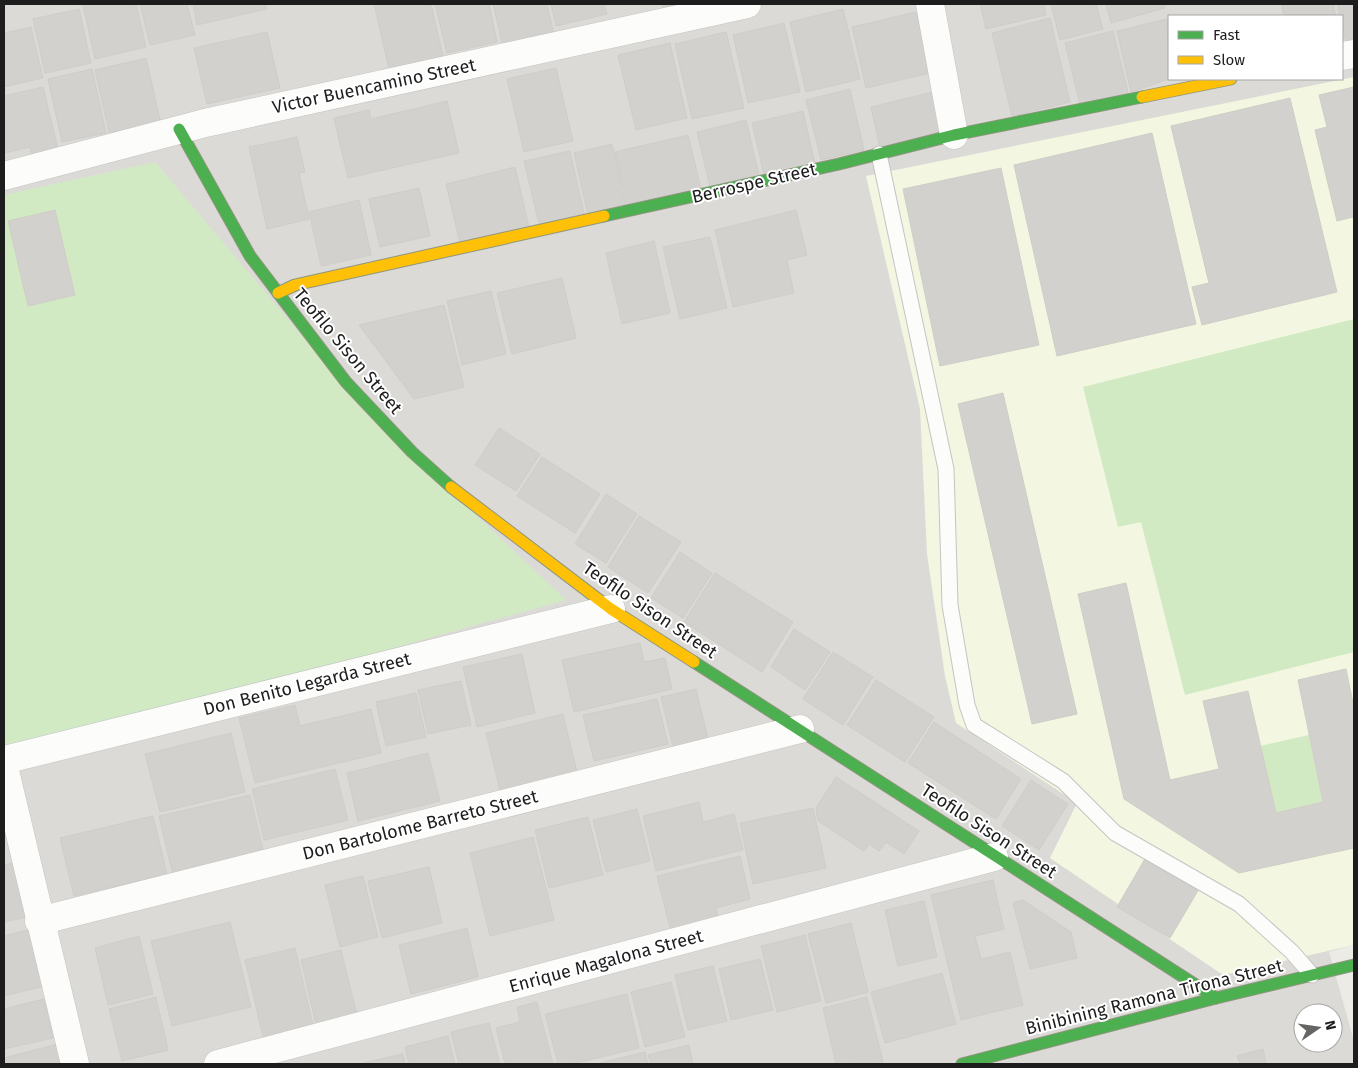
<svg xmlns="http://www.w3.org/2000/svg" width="1358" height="1068" font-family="'Fira Sans',sans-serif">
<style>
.residential{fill:#dbdad7;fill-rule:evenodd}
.education{fill:#f3f6e0}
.grass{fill:#d2eac3}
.building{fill:#d2d1cd;stroke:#cfcdc7}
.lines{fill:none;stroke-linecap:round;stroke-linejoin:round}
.lane-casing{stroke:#c4c4c2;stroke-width:17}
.street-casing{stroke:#c4c4c2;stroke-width:29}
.fast-casing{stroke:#90967e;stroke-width:13}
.slow-casing{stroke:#90967e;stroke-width:13}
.lane{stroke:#fcfcfb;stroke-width:15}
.street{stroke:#fcfcfb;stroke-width:28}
.fast{stroke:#4caf50;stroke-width:11}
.slow{stroke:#ffc107;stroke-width:11}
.labels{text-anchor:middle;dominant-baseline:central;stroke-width:4;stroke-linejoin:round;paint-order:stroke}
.street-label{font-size:18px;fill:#1d1d1d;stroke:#fff}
</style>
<rect width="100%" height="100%" fill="#ecebe6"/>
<!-- residential -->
<path class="residential" d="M4,4H1354V945L1329,952L1354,1041V1064H4ZM1169,16H1342V79H1169ZM1303,1013H1333V1043H1303Z"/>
<!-- education -->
<polygon class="education" points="1354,77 1354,945 1223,975 1050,858 1077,803 956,723 945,676 927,554 920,409 866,176"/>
<!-- grass -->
<g class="grass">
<polygon points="155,162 370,416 566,600 6,756 4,745 4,195"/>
<polygon points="1354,319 1354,652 1185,695 1141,522 1118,527 1083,387"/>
<polygon points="1309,735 1323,802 1276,813 1260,746"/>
</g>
<!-- building -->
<g class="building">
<polygon points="88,4 136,4 146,47 95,59 83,5"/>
<polygon points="140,4 187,4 195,35 150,45"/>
<polygon points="193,4 266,4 267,9 197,25"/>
<polygon points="374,4 431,4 443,56 389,69"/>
<polygon points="435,4 489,4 497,42 447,53"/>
<polygon points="493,4 547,4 554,35 503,46"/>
<polygon points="551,4 604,4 607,14 556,26"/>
<polygon points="662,4 720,4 664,14"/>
<polygon points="980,4 1044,4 1046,15 986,29"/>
<polygon points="1051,4 1096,4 1103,29 1060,40"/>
<polygon points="1106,4 1164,4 1165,8 1111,23"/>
<polygon points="1281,4 1333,4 1336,16 1284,16"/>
<polygon points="1337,4 1354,4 1354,40 1346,42"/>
<polygon points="79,9 91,63 45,73 33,19"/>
<polygon points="843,9 860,79 806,92 790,22"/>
<polygon points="916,12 925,50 935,72 866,88 852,27"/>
<polygon points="1050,18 1070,102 1012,116 992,33"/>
<polygon points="1167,19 1169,79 1131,92 1117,31"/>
<polygon points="784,23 800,92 748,103 733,35"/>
<polygon points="31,27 43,78 4,87 4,33"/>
<polygon points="1113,31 1129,96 1081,108 1065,43"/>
<polygon points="267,32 280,88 207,104 194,48"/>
<polygon points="726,32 744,108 692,119 675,44"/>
<polygon points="670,43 687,118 636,130 618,55"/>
<polygon points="146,58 161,124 110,136 95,70"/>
<polygon points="556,68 573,141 524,152 507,79"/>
<polygon points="92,69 106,133 62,142 48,79"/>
<polygon points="43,87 58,149 32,155 30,147 5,153 4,96"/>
<polygon points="1354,87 1354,221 1353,217 1337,221 1315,130 1327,127 1319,95"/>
<polygon points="850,89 864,150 821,160 806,100"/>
<polygon points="933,92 943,133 880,148 871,107"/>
<polygon points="1290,98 1337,292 1202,325 1192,287 1209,283 1171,126"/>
<polygon points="447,101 459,153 348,178 334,118 369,110 371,119"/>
<polygon points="803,111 815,164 764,175 752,123"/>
<polygon points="746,120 759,175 710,187 697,132"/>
<polygon points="1152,133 1196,324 1057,356 1014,165"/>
<polygon points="688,135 701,189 628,206 615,152"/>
<polygon points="297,137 305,172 299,173 309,219 267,229 249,147"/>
<polygon points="612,144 626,206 588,215 574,153"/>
<polygon points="570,151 585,217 540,228 524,161"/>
<polygon points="515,167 529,227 460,243 446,184"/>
<polygon points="1001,168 1039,345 940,366 903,189"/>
<polygon points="419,188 430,236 380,247 369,199"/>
<polygon points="359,200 371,255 321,266 309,212"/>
<polygon points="55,210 75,295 28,306 8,221"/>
<polygon points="796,210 807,255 787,260 794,293 733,307 715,230"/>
<polygon points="710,237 727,308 680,319 663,247"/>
<polygon points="654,241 670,313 622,324 606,253"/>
<polygon points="562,278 576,338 512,354 497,293"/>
<polygon points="491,291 506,354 462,365 447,301"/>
<polygon points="444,305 464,387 414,399 359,325"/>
<polygon points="1003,393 1077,714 1032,724 958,404"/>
<polygon points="499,428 540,454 516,491 475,465"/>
<polygon points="542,457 600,494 575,533 517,496"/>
<polygon points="606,494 637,514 606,563 575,544"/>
<polygon points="639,516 681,542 648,593 608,567"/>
<polygon points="680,552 712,573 683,618 651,598"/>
<polygon points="715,573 793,622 762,672 684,622"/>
<polygon points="1126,583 1170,780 1219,769 1203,701 1248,691 1276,813 1323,802 1298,680 1346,669 1354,708 1354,848 1239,873 1124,799 1078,594"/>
<polygon points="794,629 830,652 805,690 771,667"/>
<polygon points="640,643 644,662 665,658 672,689 574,712 562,660"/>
<polygon points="833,652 873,677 843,725 803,699"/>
<polygon points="522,654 535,713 477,727 463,667"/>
<polygon points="876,680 934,717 905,762 847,725"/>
<polygon points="461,681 471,725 428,734 418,690"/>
<polygon points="696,689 709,743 674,750 661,697"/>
<polygon points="416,693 426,737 386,746 376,702"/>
<polygon points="657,699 668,744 594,761 583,715"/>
<polygon points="295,705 300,726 371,709 381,753 255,783 239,718"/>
<polygon points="563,714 577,772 500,790 486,733"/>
<polygon points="934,722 1021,779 996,819 908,763"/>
<polygon points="231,733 245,792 160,812 145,754"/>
<polygon points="428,753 440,801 358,821 347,773"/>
<polygon points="335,769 348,820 264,840 252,789"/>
<polygon points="836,777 919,831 904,854 886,842 879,851 869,844 864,851 818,821 816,808"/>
<polygon points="1031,780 1068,804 1039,850 1002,826"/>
<polygon points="250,795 264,854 173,875 159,816"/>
<polygon points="699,802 703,822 734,814 743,850 656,871 643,816"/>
<polygon points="813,808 826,868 753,884 740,823"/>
<polygon points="637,809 650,861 606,872 593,820"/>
<polygon points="153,816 167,874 74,896 60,838"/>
<polygon points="588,817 603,875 549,888 535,830"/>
<polygon points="533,837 554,920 490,936 470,853"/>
<polygon points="740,856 750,899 716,908 719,920 671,931 657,876"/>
<polygon points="1146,857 1199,889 1170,938 1117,907"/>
<polygon points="13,863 26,917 4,922 4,865"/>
<polygon points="429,867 442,923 382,938 368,881"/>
<polygon points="363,876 378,937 340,947 325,885"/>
<polygon points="993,880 1004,929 975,936 981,959 1010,952 1023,1005 961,1020 931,895"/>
<polygon points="1023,900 1071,932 1077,958 1030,969 1013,903"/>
<polygon points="924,901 937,957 898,966 885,910"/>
<polygon points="230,922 251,1007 172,1026 151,941"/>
<polygon points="851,923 868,992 826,1003 808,934"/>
<polygon points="467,928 478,977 411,994 399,945"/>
<polygon points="31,929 45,986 4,996 4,936"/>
<polygon points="805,935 821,1001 777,1012 761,946"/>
<polygon points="139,936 153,994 108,1005 95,948"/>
<polygon points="295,948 314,1029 264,1041 245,960"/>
<polygon points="341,950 358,1019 317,1029 301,960"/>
<polygon points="760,959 773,1010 731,1020 719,969"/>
<polygon points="713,966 727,1021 688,1030 675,975"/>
<polygon points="942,973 956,1024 885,1043 871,992"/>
<polygon points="671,982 685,1037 645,1047 631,992"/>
<polygon points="627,994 639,1048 572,1064 558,1064 545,1014"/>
<polygon points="156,997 168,1050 122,1061 109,1009"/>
<polygon points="867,997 883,1062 836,1064 823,1008"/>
<polygon points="44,999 53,1038 4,1049 4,1009"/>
<polygon points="537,1002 553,1064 505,1064 496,1028 520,1022 517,1007"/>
<polygon points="489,1023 500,1064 459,1064 451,1032"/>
<polygon points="448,1036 455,1064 409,1064 405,1047"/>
<polygon points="58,1044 63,1064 4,1064 4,1058"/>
<polygon points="689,1045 693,1064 651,1064 648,1055"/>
<polygon points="1263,1049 1266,1064 1240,1064 1237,1056"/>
<polygon points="645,1052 648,1064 601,1064 600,1063"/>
<polygon points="403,1054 405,1064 363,1064 363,1063"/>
</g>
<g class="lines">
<!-- lane casing -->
<g class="lane-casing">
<polyline id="lane" points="879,154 946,469 950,605 967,705 974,725 1063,781 1115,833 1239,904 1292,952 1312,975"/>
</g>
<!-- street casing -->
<g class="street-casing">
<g id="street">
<polyline points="930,4 954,135"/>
<polyline points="1342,56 1354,54"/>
<polyline points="4,176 205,123 747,4"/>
<polyline points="4,760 611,609"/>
<polyline points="4,767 75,1064"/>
<polyline points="39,921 800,729"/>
<polyline points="218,1064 994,857"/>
</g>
</g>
<!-- fast casing -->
<g class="fast-casing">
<g id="fast">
<polyline points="179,129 250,256 346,382 412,452 451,487"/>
<polyline points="604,216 839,164 954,135 1142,97"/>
<polyline points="694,662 1216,998"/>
<polyline points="962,1064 1216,998 1354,965"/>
</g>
</g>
<!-- slow casing -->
<g class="slow-casing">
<g id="slow">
<polyline points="1142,97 1231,79"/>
<polyline points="278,293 295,285 604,216"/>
<polyline points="451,487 611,609 694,662"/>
</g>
</g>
<!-- lane -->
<use href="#lane" class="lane"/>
<!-- street -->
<use href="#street" class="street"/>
<!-- fast -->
<use href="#fast" class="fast"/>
<!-- slow -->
<use href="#slow" class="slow"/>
</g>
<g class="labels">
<!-- street labels -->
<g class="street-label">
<text transform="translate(374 86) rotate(-12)">Victor Buencamino Street</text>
<text transform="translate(754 183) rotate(-13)">Berrospe Street</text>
<text transform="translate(348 351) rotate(50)">Teofilo Sison Street</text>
<text transform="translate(650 610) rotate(34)">Teofilo Sison Street</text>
<text transform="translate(307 684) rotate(-14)">Don Benito Legarda Street</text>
<text transform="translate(420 825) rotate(-14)">Don Bartolome Barreto Street</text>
<text transform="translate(989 831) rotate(33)">Teofilo Sison Street</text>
<text transform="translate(606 961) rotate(-15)">Enrique Magalona Street</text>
<text transform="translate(1154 997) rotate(-14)">Binibining Ramona Tirona Street</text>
</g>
</g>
<!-- border -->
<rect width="1358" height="1068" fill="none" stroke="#1d1d1d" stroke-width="10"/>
<!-- legend -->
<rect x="1168" y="15" width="175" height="65" fill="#ffffff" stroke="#a5a5a5"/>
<rect x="1178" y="31" width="25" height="8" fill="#4caf50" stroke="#a5a5a5"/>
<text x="1213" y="40" font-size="15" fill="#1d1d1d">Fast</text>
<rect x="1178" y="56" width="25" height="8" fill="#ffc107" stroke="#a5a5a5"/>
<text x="1213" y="65" font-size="15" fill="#1d1d1d">Slow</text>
<!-- north arrow -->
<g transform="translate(1318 1028) rotate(77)"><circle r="24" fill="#ffffff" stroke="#a5a5a5"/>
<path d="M0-4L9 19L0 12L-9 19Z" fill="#656563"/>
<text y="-8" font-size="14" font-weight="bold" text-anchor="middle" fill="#1d1d1d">N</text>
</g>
</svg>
